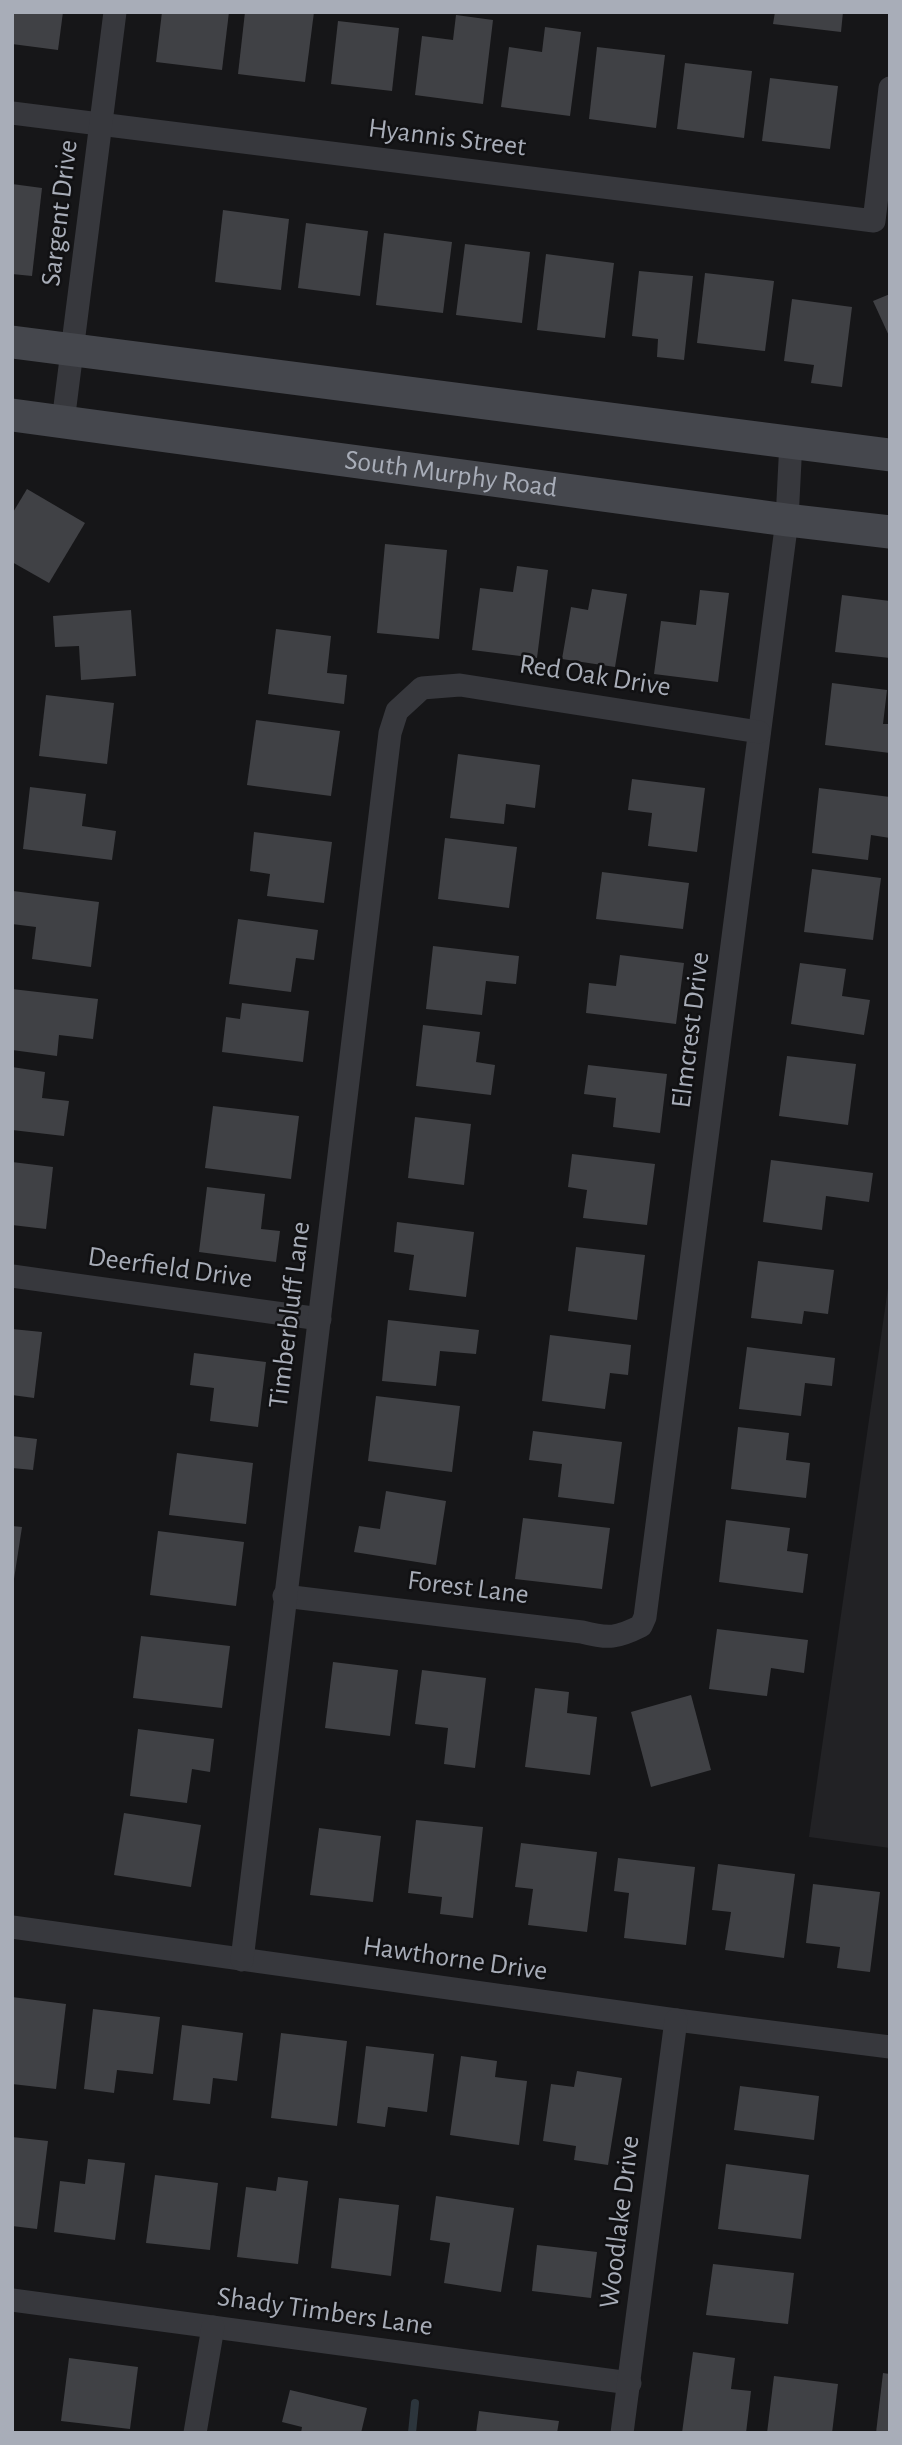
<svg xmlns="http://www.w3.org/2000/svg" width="902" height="2445" font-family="'Alegreya Sans',sans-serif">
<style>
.built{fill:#222225}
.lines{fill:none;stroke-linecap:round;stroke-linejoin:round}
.stream{stroke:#2c353c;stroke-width:8}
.building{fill:#404145}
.minor{stroke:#37383d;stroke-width:23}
.secondary{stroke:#45474d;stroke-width:33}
.labels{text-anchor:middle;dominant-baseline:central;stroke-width:5;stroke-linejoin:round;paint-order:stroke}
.street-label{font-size:28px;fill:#a8adb8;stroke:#111113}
</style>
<rect width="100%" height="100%" fill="#161618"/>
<!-- built -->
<polygon class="built" points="890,1274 890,1848 809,1837"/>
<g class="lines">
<!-- stream -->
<polyline class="stream" points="412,2433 415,2403"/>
</g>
<!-- building -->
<g class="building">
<polygon points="12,12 63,12 58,50 12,44"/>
<polygon points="162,12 229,12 222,70 156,62"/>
<polygon points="245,12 314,12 305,82 238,74"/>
<polygon points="775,12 843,12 841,32 773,24"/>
<polygon points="456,15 493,20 483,104 415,95 422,36 453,40"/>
<polygon points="338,21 399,28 392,91 331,84"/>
<polygon points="545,27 581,32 570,116 501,107 509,47 542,52"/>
<polygon points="597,47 665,55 656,128 589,119"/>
<polygon points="685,63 752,71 744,138 677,129"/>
<polygon points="770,78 838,86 830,149 762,141"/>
<polygon points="12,184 42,188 32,276 12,274"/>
<polygon points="223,210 289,219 281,290 215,282"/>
<polygon points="306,223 368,231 360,296 298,288"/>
<polygon points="384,233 452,242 443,313 376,305"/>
<polygon points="465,244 530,252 522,323 456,315"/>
<polygon points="546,254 614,263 605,338 537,330"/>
<polygon points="639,271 693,276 684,360 657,357 658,339 632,336"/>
<polygon points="705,273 774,281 765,351 697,343"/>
<polygon points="890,294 890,338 873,301"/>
<polygon points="792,299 852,307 842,387 811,383 814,365 784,361"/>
<polygon points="27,489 85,523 49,583 12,562 12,514"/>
<polygon points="385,544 447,550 439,639 377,633"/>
<polygon points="517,566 548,570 537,658 472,650 480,588 513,592"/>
<polygon points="592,589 627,594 615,667 562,659 571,607 588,610"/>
<polygon points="700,590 729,593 718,682 654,674 661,621 696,625"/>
<polygon points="842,595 890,601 890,658 835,652"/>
<polygon points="131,610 136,676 81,680 79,646 55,647 53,616"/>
<polygon points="276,629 331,636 327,673 347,675 344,704 268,694"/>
<polygon points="832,683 887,690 883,724 890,724 890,753 825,745"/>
<polygon points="46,695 114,703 107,764 39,756"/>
<polygon points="256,720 340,731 331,796 247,785"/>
<polygon points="458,754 540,765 535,808 506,804 504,824 450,818"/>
<polygon points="632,779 705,788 697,852 648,846 652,813 628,810"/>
<polygon points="30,787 86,794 82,826 116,831 112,860 23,849"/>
<polygon points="819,788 890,797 890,838 871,835 868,860 812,853"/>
<polygon points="254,832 332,842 324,903 267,896 270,874 250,871"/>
<polygon points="445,838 517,847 509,908 438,899"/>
<polygon points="812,869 881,878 873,940 804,932"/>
<polygon points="602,872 689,883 683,929 596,919"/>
<polygon points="13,891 99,902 91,967 32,959 36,927 12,924"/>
<polygon points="238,919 318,930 314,960 296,958 291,992 229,984"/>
<polygon points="433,946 519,956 516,984 486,981 482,1015 426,1009"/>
<polygon points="620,955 684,963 676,1024 586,1013 589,983 616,986"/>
<polygon points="800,963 846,969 842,996 870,1000 864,1035 791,1024"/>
<polygon points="12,989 98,999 93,1039 59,1035 57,1056 12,1050"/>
<polygon points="242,1003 309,1011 303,1062 222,1052 226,1017 240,1019"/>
<polygon points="423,1025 480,1032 476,1062 495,1065 491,1095 416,1086"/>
<polygon points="787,1056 856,1064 848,1125 779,1116"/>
<polygon points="588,1065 667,1074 660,1133 613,1127 616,1098 584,1094"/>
<polygon points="12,1067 45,1072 42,1098 69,1101 64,1136 12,1130"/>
<polygon points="213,1106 299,1116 291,1179 205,1168"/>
<polygon points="415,1117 471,1124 464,1185 408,1178"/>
<polygon points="572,1154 655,1164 647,1225 583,1218 587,1190 568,1187"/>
<polygon points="771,1160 873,1173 869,1202 826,1196 822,1230 763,1222"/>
<polygon points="12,1162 53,1167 46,1229 12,1225"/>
<polygon points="207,1187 265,1194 261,1229 280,1231 276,1262 199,1252"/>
<polygon points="397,1222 474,1232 466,1297 409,1290 414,1255 394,1252"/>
<polygon points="576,1247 645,1255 637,1320 568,1311"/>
<polygon points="758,1261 834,1270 828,1314 804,1311 802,1324 751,1318"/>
<polygon points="388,1320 479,1330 476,1354 440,1351 436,1386 382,1381"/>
<polygon points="12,1329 42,1332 34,1398 12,1395"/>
<polygon points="550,1335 631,1345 628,1375 610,1373 605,1409 542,1401"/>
<polygon points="747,1347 835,1358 832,1386 805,1383 801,1416 739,1409"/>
<polygon points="194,1353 266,1362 258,1427 210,1421 214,1388 190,1385"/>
<polygon points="376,1396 460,1406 452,1472 368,1461"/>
<polygon points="738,1427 789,1433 786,1460 810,1463 806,1498 731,1489"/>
<polygon points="533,1431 622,1442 614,1504 558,1497 562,1464 529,1460"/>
<polygon points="12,1436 37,1439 33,1470 12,1468"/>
<polygon points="177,1453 253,1463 246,1524 169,1515"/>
<polygon points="386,1491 446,1501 436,1565 354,1552 359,1526 380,1529"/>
<polygon points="523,1518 610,1528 602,1589 515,1579"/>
<polygon points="726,1520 790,1528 787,1551 808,1554 803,1593 719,1582"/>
<polygon points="12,1526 22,1527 14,1579 12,1579"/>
<polygon points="158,1531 244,1542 236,1606 150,1595"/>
<polygon points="717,1629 808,1640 804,1673 771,1668 767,1696 709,1689"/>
<polygon points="141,1636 230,1646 222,1708 133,1698"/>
<polygon points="333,1662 398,1670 390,1736 325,1728"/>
<polygon points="422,1670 486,1678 475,1768 444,1764 448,1728 415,1724"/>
<polygon points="535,1688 569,1692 567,1713 597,1717 590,1775 525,1767"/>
<polygon points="691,1695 711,1770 651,1787 631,1712"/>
<polygon points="138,1729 214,1739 210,1772 192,1769 187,1803 130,1796"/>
<polygon points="124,1813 201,1825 191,1887 114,1875"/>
<polygon points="416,1820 483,1827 473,1918 440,1914 442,1897 408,1893"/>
<polygon points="319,1828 381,1836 373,1902 310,1895"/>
<polygon points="521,1843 597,1852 587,1932 528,1925 533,1889 515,1887"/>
<polygon points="618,1858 695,1867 686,1945 624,1938 629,1893 614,1891"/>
<polygon points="718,1864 795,1874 784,1958 725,1950 731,1912 712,1910"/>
<polygon points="813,1884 880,1892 870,1972 837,1968 840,1947 806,1943"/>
<polygon points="12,1997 66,2004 56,2089 12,2084"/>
<polygon points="93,2009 160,2017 153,2074 117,2070 114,2093 84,2089"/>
<polygon points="182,2025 243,2033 237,2081 213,2078 210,2104 173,2100"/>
<polygon points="281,2033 347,2041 337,2126 271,2118"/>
<polygon points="366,2046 434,2054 427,2112 388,2107 385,2127 357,2123"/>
<polygon points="461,2056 497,2061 495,2077 527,2081 519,2145 450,2135"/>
<polygon points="577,2071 622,2078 608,2165 574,2160 576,2146 543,2141 551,2084 574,2087"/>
<polygon points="740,2086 819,2096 814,2140 734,2130"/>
<polygon points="12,2137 48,2141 37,2229 12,2226"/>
<polygon points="88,2159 125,2163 115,2240 54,2232 60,2181 85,2184"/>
<polygon points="726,2164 809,2175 801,2239 718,2229"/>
<polygon points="155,2175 218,2183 210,2250 146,2243"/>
<polygon points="278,2177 308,2181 298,2264 237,2257 246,2187 276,2191"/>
<polygon points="436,2196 514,2208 501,2292 444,2283 450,2243 430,2240"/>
<polygon points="339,2198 399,2205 391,2276 331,2268"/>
<polygon points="537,2245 597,2252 591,2298 532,2291"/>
<polygon points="713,2264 794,2273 788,2324 706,2315"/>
<polygon points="693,2352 735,2358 731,2389 751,2391 746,2433 682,2433"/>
<polygon points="69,2358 138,2367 130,2429 61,2421"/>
<polygon points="883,2373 890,2374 890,2433 876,2433"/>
<polygon points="774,2376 838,2384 832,2433 767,2433"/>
<polygon points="290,2390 367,2408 361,2433 301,2433 302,2427 282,2422"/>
<polygon points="479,2411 559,2421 557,2433 476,2433"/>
</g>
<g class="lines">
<!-- minor -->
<g class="minor">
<polyline points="12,113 874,221 890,88"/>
<polyline points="63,422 115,12"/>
<polyline points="12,1276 320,1319"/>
<path d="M284,1596L582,1632C609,1639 617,1638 641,1626L645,1617L787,520L791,441"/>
<polyline points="12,1927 676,2020 890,2047"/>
<polyline points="242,1960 390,733 397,711 422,688 460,685 759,732"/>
<polyline points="12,2300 630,2383"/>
<polyline points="195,2433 213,2327"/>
<polyline points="622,2433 676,2020"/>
</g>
<!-- secondary -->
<g class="secondary">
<polyline points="12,342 890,455"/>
<path id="s1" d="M12,415L787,520L890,532"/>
</g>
</g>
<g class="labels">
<!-- street labels -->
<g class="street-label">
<text transform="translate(447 138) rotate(7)">Hyannis Street</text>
<text transform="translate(60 213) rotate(-83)">Sargent Drive</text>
<text stroke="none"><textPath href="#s1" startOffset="443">South Murphy Road</textPath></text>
<text transform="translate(595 676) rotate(9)">Red Oak Drive</text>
<text transform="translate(691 1030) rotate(-83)">Elmcrest Drive</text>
<text transform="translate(170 1268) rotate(8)">Deerfield Drive</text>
<text transform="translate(290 1315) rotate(-83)">Timberbluff Lane</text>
<text transform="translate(468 1588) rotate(7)">Forest Lane</text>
<text transform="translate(455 1959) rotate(8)">Hawthorne Drive</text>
<text transform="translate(620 2222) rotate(-83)">Woodlake Drive</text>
<text transform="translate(325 2312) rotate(8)">Shady Timbers Lane</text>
</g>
</g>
<!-- border -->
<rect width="902" height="2445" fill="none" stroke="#a8adb8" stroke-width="28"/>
</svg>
